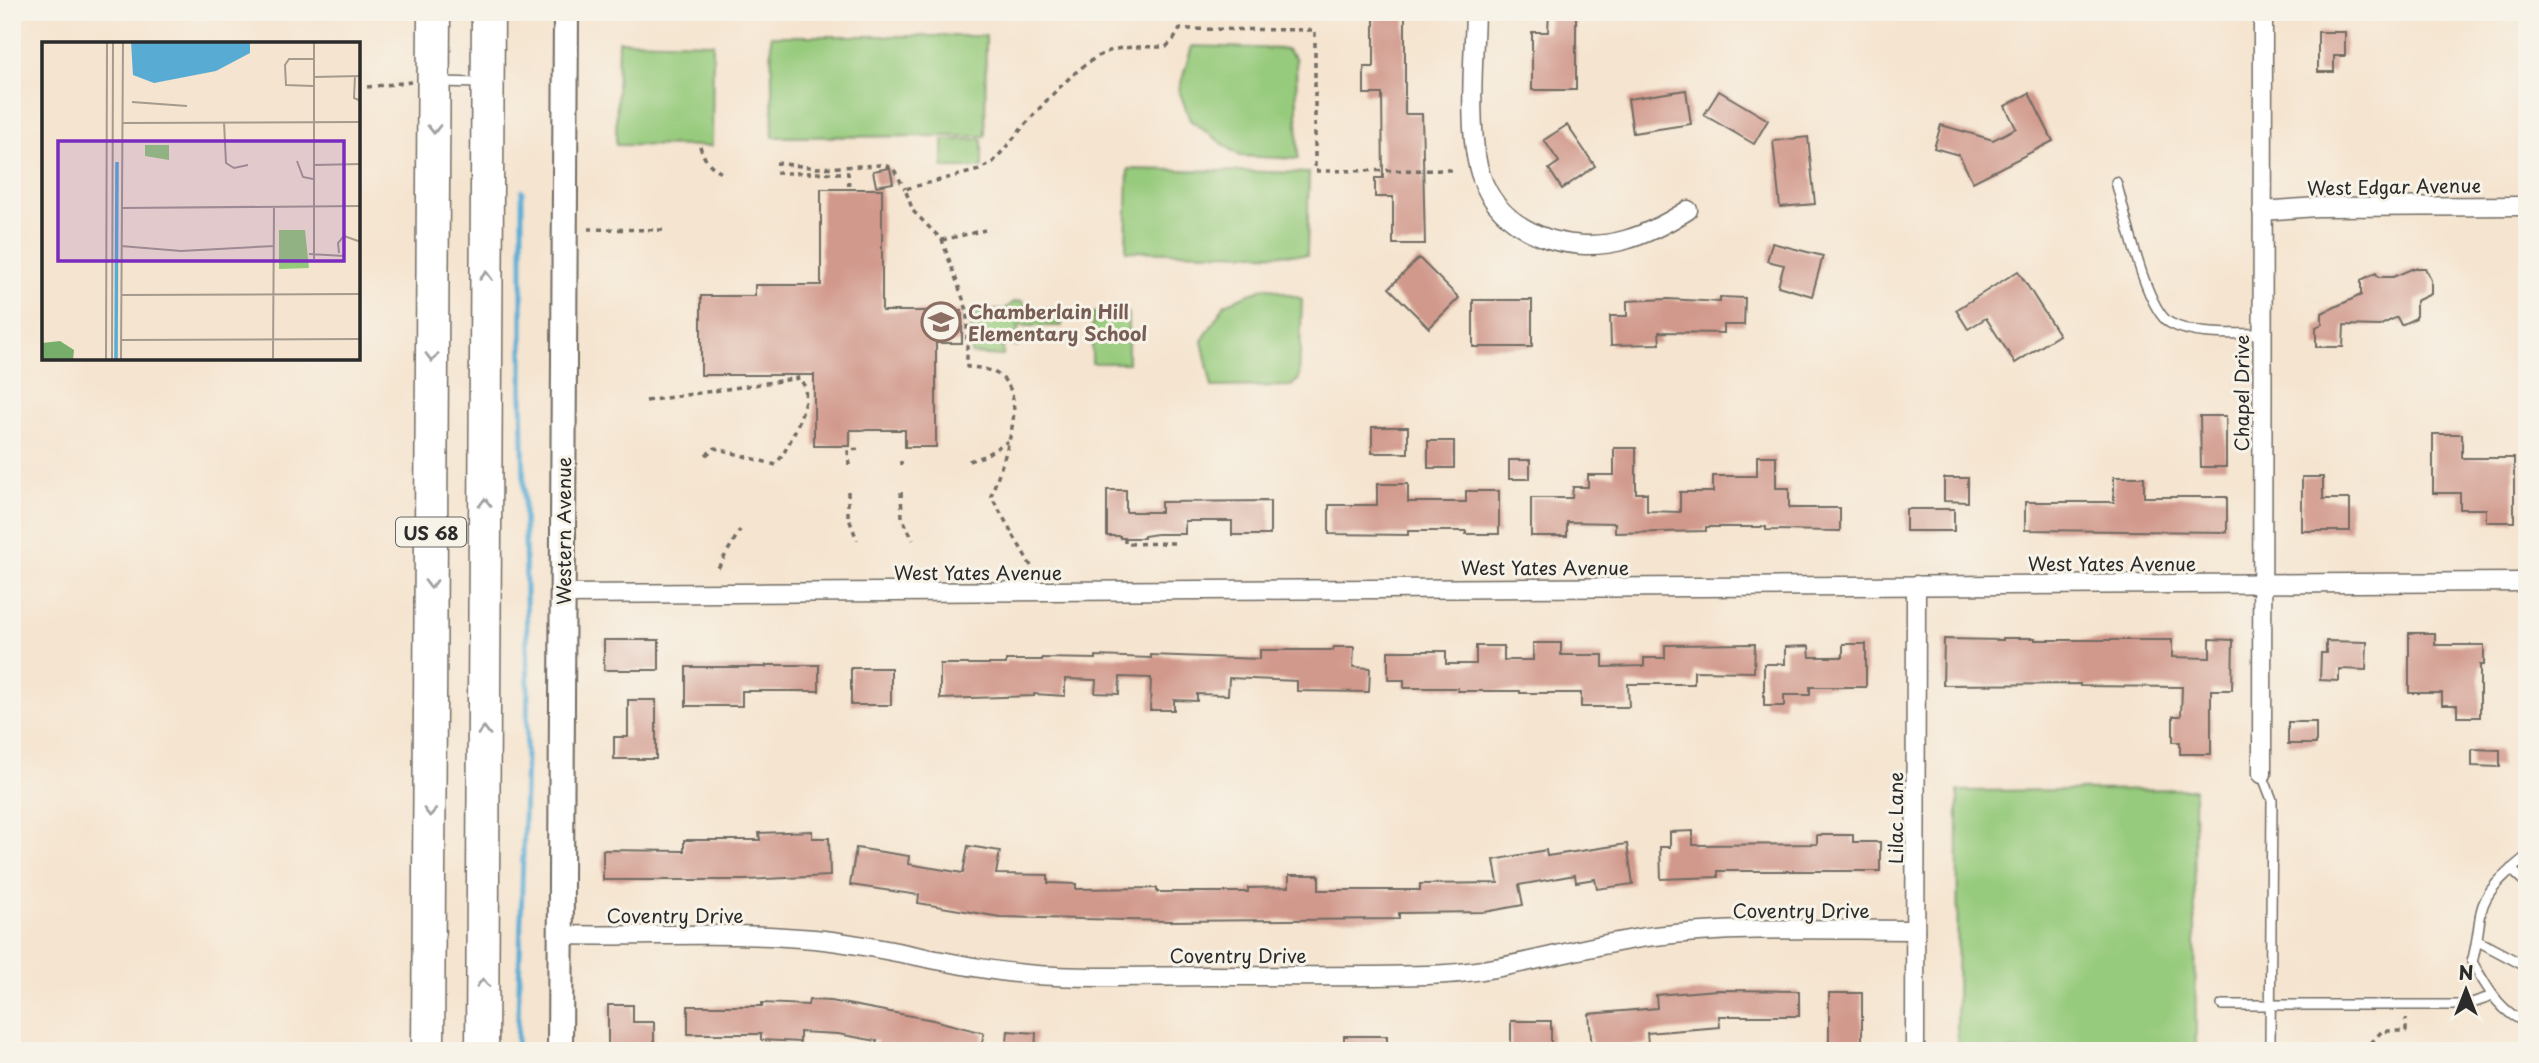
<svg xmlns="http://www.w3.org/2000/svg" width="2539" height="1063" font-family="'Playpen Sans',sans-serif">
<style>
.green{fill:#96ca7b;stroke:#607a53;stroke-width:2}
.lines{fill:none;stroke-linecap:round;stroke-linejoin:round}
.stream{stroke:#58acd4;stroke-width:5}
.building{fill:#d1998c}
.lane-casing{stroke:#726c64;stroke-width:12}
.street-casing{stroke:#726c64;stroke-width:21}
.secondary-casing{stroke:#726c64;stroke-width:28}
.highway-casing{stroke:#726c64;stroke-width:35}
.path{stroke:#726c64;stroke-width:3.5;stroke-dasharray:5 5;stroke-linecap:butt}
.lane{stroke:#fff;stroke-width:9}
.street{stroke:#fff;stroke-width:18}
.secondary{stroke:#fff;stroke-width:24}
.highway{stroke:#fff;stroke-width:32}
.oneway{stroke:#a0a0a0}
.labels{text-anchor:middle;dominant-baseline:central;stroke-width:6;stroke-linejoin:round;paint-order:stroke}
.shield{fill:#f7f3e8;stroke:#686764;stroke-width:2}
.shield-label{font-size:18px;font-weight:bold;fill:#2b2b2b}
.street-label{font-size:19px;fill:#2b2b2b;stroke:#f7f3e8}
.education-label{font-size:19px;font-weight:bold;fill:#785e54;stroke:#f7f3e8;text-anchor:start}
.inset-river{fill:none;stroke:#58acd4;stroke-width:3.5}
.inset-road{fill:none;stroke:#a49a8d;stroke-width:2}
.view{fill:#7b2cbf;fill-opacity:0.15;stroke:#7b2cbf;stroke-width:3.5}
.inset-edge{fill:none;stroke:#2b2b2b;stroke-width:3.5}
</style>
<rect width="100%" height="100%" fill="#f7f3e8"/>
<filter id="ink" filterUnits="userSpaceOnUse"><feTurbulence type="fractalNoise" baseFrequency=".0143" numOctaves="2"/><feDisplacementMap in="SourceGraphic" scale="14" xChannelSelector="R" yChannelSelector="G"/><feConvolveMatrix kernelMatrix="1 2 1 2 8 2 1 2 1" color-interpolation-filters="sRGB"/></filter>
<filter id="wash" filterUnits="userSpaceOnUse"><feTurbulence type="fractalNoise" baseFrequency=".00686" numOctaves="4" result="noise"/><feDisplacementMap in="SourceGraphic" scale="28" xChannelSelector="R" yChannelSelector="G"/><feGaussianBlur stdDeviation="1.57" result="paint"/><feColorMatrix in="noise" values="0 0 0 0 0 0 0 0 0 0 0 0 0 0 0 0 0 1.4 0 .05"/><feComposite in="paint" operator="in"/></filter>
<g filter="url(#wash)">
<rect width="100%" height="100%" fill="#f5e4cf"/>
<!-- green -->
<g class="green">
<polygon points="771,36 986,36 985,136 773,137"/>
<polygon points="618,41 713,43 712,146 616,145"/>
<polygon points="1192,46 1286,49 1296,59 1298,159 1240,156 1190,120 1179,90"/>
<polygon points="982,139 982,168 943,168 943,140"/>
<polygon points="1128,169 1309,173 1307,255 1126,251"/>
<polygon points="1266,287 1302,299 1299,379 1291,386 1212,387 1202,341 1225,304"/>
<polygon points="1022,301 1029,308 1057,309 1061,313 1062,326 1018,326 1018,346 1003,344 1003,356 971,354 971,312 1004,310 1014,302"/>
<polygon points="1128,312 1128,363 1092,363 1092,313"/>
<polygon points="2194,789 2196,1051 1957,1051 1958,791"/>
</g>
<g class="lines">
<!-- stream -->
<polyline class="stream" points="517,1051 528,690 522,396 522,191"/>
</g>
<g id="blocks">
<!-- building -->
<g class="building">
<polygon points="1374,12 1405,12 1405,114 1422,114 1425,244 1393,244 1393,197 1375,197 1375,178 1383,178 1382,94 1364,94 1364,67 1374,67"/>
<polygon points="1549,12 1576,12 1576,90 1532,90 1532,32 1548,32"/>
<polygon points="2318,32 2345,32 2345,56 2334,56 2334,72 2318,72"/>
<polygon points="1686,90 1691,124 1633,133 1628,99"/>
<polygon points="1719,91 1768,120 1754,144 1704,115"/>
<polygon points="2029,93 2053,141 1973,182 1959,155 1934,148 1941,125 1993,140 2016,128 2005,106"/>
<polygon points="1567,125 1595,166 1562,189 1549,169 1559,162 1544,140"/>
<polygon points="1808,137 1815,204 1780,207 1773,141"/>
<polygon points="890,168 893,183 876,186 873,171"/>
<polygon points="821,189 882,189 882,311 962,311 962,343 936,343 936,447 905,447 905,430 850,430 850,446 814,446 814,375 701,375 701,296 755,296 755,285 821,285"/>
<polygon points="1772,243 1823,256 1812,296 1778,286 1784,265 1767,261"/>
<polygon points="1419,258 1459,298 1429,328 1389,288"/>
<polygon points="2414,268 2425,268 2431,280 2431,294 2416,301 2416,318 2401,325 2397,317 2379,326 2344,325 2343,347 2316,347 2316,327 2322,324 2322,313 2361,295 2361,280 2376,273 2378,277 2393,277"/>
<polygon points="2018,271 2059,335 2015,363 1986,318 1968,329 1956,310"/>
<polygon points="1720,297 1745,298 1744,325 1724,325 1724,333 1659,332 1660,344 1611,345 1610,316 1627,316 1627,301 1668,299 1720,302"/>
<rect x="1473" y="300" width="59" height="47"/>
<polygon points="2200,416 2226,416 2226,467 2201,467"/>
<rect x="1372" y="427" width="36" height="26"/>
<polygon points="2433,434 2462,434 2462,458 2514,458 2514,522 2486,522 2486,509 2460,509 2460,493 2433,493"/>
<rect x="1428" y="441" width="26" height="27"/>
<polygon points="1614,448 1636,448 1636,493 1647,493 1647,511 1680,512 1680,492 1713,492 1713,476 1757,476 1757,456 1776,456 1776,488 1789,488 1789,508 1840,508 1840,531 1766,530 1766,527 1706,527 1706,531 1615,533 1615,523 1567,522 1567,536 1531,536 1531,498 1572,498 1573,487 1588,487 1588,475 1614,475"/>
<rect x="1509" y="460" width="21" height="19"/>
<polygon points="2114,477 2144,477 2144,497 2227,497 2227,532 2025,530 2025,502 2114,502"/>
<polygon points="2302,477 2323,477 2323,499 2350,499 2350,531 2302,531"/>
<polygon points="1944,478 1968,478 1968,502 1944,501"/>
<polygon points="1377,484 1408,484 1408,502 1466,502 1466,491 1499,491 1499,534 1466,534 1466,531 1408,531 1408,535 1329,534 1329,505 1377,505"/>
<polygon points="1107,490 1126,490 1126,512 1161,512 1161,502 1270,501 1270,535 1232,535 1232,521 1185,521 1185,534 1157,534 1144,536 1144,538 1120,538 1120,536 1107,536"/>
<rect x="1906" y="509" width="48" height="22"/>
<polygon points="2409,633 2435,633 2435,645 2484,645 2484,665 2480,665 2480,717 2457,717 2457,705 2442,705 2442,693 2409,693"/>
<polygon points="2003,638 2035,638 2035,640 2172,640 2172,657 2210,658 2210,639 2233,640 2232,690 2211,690 2211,754 2180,754 2180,742 2173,742 2173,716 2181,716 2182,687 2080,686 2080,684 1943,685 1944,639 2003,640"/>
<rect x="604" y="640" width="55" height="30"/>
<polygon points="2326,641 2367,642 2366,670 2339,669 2339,681 2320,680 2321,653 2326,653"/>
<polygon points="1533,643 1561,643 1561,655 1603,655 1603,667 1644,666 1644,658 1665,658 1665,645 1755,644 1754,672 1694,671 1694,684 1628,684 1629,707 1581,707 1581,693 1520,693 1520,691 1458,691 1458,688 1404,688 1404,680 1388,680 1388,651 1446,651 1446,664 1476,664 1476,646 1504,646 1504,660 1533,660"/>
<polygon points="1843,644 1866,644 1866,687 1810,687 1810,695 1784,695 1784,706 1764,706 1764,664 1785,664 1785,647 1809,646 1810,657 1843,657"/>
<polygon points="1334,647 1354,647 1353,667 1370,668 1369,692 1297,691 1297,681 1229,678 1228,695 1197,694 1197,701 1174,700 1174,710 1150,710 1151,678 1120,677 1119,694 1095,693 1096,680 1065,679 1065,696 1034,694 1034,696 940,699 940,664 1006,664 1006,660 1042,660 1042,658 1096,659 1096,656 1151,658 1151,655 1260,659 1260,650 1333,650"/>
<polygon points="766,665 819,665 819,691 742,691 742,706 686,706 686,667 766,667"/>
<rect x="851" y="668" width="40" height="37"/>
<polygon points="628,700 656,700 656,759 614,759 614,737 628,737"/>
<rect x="2288" y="722" width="28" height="22"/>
<polygon points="2472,749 2500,750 2500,767 2472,766"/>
<polygon points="812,831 812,838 829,838 830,876 745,880 603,880 603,850 684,851 684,840 760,840 759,833"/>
<polygon points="1693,831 1693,845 1817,844 1817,835 1853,835 1853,842 1880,842 1880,871 1718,871 1718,877 1661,879 1660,847 1670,847 1670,832"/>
<polygon points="1627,844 1633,884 1597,889 1595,879 1576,882 1575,875 1519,885 1523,905 1485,912 1399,913 1399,919 1169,921 1000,917 918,903 919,895 850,885 856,848 909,856 908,864 963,873 968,846 1000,851 996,874 1048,875 1048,883 1076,884 1076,889 1157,888 1157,892 1248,892 1248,888 1289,887 1289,875 1319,875 1319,890 1420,890 1420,884 1498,883 1494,860 1546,850 1547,856"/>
<polygon points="1717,990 1799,991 1799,1016 1719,1016 1720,1027 1647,1033 1648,1044 1592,1049 1589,1014 1657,1008 1656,995"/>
<rect x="1829" y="993" width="33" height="58"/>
<polygon points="809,1000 831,1001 933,1020 984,1033 980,1051 875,1051 877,1041 838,1034 800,1032 800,1042 761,1040 761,1034 688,1034 688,1006 762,1006 762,1003 808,1005"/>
<polygon points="608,1005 633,1005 633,1022 654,1022 654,1050 608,1050"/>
<rect x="1511" y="1021" width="40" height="30"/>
<polygon points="1008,1031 1036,1033 1035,1051 1006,1051"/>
<rect x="1344" y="1036" width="43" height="15"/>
</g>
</g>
</g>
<g filter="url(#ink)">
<use href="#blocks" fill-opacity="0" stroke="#726c64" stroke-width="2"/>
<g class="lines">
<!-- lane casing -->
<g class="lane-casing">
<g id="lane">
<polyline points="439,82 481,83"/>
<path d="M2116,182C2125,212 2145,309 2170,323C2196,337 2234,333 2262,334"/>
<polyline points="2262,774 2272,800 2270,1045"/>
<path d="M2527,856C2509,871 2486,888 2481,912C2478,929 2477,945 2472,962C2486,985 2500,1014 2527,1022"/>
<polyline points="2511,869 2527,884"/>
<polyline points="2478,941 2527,967"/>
<polyline points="2222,1005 2466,1005 2493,996"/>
</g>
</g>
<!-- street casing -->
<g class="street-casing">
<g id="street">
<path d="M1475,12C1474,57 1467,131 1480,173C1498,233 1568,256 1625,240C1647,234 1669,222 1688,210"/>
<polyline points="2262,211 2317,207 2527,206"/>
<path d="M563,594C1217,594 1872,584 2527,582"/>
<polyline points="2262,774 2263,12"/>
<path d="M561,935C645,937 730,931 814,939C889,946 962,970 1037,975C1093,979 1151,976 1208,976C1281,976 1354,977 1427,975C1505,974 1578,945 1655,936C1741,926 1829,930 1915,930"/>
<polyline points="1915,1051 1916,585"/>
</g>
</g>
<!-- secondary casing -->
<g class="secondary-casing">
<polyline id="secondary" points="560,1051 566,12"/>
</g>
<!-- highway casing -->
<g class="highway-casing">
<g id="highway">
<polyline points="428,1051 434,12"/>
<polyline points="482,1051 488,12"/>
</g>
</g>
<!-- path -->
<g class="path">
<polyline points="367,87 411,82"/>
<path d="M700,146C704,161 711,167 725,175"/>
<polyline points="776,163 817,168 883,165 893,168 905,189"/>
<polyline points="776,173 848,173 849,189"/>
<polyline points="588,229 664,230"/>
<polyline points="942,240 985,230"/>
<path d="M646,401L800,378C801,381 804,384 805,388C809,405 789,447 779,460"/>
<polyline points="706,455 715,448 776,465"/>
<polyline points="901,461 901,465"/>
<polyline points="969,461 984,456 1008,441"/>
<polyline points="849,465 848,450 860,449"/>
<polyline points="848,491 848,516 857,540"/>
<polyline points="901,492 902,517 913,540"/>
<polyline points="1125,538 1125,544 1174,543"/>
<path d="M1031,566L991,496C1005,453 1045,368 967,367V310L942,240L913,211L905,189L979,170L993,162C1021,131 1077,56 1117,49C1133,46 1150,47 1166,47L1174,39L1180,29L1315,30V171L1454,170"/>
<polyline points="718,568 740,530"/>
<polyline points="2371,1043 2382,1031 2406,1031 2406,1019"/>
</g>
<!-- lane -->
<use href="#lane" class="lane"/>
<!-- street -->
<use href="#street" class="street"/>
<!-- secondary -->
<use href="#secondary" class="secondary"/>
<!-- highway -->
<use href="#highway" class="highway"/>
</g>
<!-- one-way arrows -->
<defs><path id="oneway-chevron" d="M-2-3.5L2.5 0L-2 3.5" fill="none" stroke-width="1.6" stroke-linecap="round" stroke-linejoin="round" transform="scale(1.75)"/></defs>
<g class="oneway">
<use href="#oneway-chevron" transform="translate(434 129) rotate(90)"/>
<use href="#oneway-chevron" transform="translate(486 276) rotate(-90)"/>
<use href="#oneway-chevron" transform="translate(432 357) rotate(90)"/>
<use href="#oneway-chevron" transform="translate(485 503) rotate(-90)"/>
<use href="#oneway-chevron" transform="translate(431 584) rotate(90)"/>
<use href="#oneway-chevron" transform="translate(484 731) rotate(-90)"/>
<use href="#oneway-chevron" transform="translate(430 812) rotate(90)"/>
<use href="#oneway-chevron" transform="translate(483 983) rotate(-90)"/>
</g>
</g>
<!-- icons -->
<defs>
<g id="school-ring" transform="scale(2.0125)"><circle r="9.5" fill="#f7f3e8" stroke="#8d6e63" stroke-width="1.5"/><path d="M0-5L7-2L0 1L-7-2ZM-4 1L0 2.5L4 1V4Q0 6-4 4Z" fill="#8d6e63"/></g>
</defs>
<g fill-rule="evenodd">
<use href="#school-ring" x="941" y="322"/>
</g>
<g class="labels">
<!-- shield labels -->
<rect class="shield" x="396" y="517.5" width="70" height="29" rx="5"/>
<g class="shield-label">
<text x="431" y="532">US 68</text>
</g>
<!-- street labels -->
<g class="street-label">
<text transform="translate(2394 186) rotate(-1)">West Edgar Avenue</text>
<text transform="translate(2241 393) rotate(-90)">Chapel Drive</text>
<text transform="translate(563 531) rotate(-90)">Western Avenue</text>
<text x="2112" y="563">West Yates Avenue</text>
<text x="1545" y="567">West Yates Avenue</text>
<text x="978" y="572">West Yates Avenue</text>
<text transform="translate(1895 818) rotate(-90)">Lilac Lane</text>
<text x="1801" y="910">Coventry Drive</text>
<text x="675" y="915">Coventry Drive</text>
<text x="1238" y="955">Coventry Drive</text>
</g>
<!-- education labels -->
<g class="education-label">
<text x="968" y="311">Chamberlain Hill<tspan x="968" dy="22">Elementary School</tspan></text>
</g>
</g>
<!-- overview -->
<g transform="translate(42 42)">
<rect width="318" height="318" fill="#f5e4cf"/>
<path d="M103,103H127V118L103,114ZM237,188H263L267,226L237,227Z" fill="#96ca7b"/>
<path d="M18,299L32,308L31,318L0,317V301Z" fill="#78ae6b"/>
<path d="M89,0H208V11L174,29L112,41L91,33Z" fill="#58acd4"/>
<path class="inset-river" d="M74,318L75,120"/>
<path class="inset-road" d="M272,0V217M313,34L312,56L319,59M271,35L319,34M271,44L244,43L243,23L247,17H272M90,60L145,64M182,80L184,121L192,126L206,123M80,81L319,80M255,119L261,135L271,137M272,123L319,122M79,166L319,164M79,204L139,209L232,204M297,211L296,201L302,194L319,200M267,212L303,214M79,253L319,252M79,298L319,297M231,316L232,165M64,318L65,0M70,318L71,0M79,318L81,0"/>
<path class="view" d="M16,99H302V219H16Z"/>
<rect width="318" height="318" class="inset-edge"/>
</g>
<!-- margin -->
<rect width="2539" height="1063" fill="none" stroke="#f7f3e8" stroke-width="42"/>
<!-- north arrow -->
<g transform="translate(2466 990)" stroke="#f7f3e8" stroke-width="5" paint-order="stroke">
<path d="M0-5L12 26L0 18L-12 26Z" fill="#2b2b2b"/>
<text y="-10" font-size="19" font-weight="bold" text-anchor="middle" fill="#2b2b2b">N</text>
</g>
</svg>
